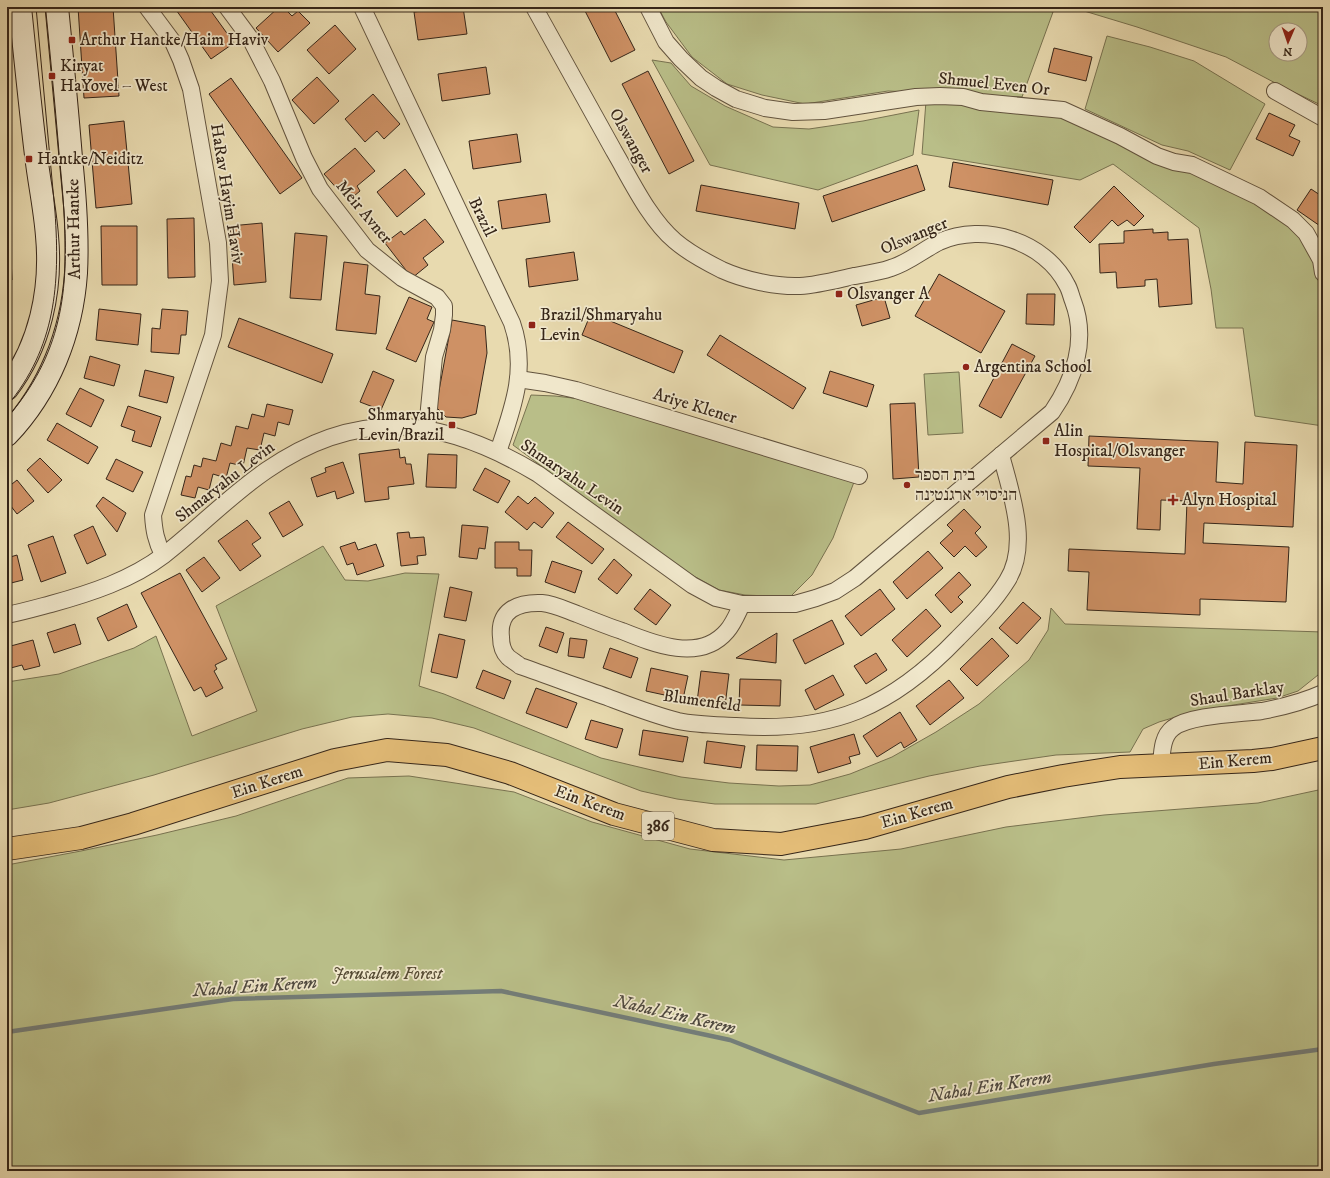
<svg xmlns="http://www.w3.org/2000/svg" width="1330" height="1178" font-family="'IM FELL DW Pica','Frank Ruhl Libre',serif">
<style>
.green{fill:#b9be88;stroke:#787250;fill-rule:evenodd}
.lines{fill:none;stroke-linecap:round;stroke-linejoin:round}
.stream{stroke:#747d78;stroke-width:4.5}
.building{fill:#ce9165;stroke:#362619}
.minor-casing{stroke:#62533e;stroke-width:18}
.secondary-casing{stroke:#362619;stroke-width:24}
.primary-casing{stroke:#362619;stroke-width:24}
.minor{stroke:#f0e7cb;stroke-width:16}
.secondary{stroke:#f0e7cb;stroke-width:22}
.primary{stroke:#e4bd78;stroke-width:22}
.tram{stroke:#362619;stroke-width:1}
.poi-dot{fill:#8f2418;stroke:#f0e7cb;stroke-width:1.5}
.labels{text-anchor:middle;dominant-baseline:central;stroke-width:3.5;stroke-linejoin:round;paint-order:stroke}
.shield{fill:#f0e7cb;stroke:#6e604e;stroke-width:1}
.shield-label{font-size:16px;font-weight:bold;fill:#362619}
.poi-label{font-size:17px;fill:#362619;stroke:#f0e7cb;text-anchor:start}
.street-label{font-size:17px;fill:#362619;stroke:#f0e7cb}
.park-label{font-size:17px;font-style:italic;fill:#574c35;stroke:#f0e7cb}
.water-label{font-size:18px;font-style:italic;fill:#504a40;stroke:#f0e7cb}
</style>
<rect width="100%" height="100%" fill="#e8daaf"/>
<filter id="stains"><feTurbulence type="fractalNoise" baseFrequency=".005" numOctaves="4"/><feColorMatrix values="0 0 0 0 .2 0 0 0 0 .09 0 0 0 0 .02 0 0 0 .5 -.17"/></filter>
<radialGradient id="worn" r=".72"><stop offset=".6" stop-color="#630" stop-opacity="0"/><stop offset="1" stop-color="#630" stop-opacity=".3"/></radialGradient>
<!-- green -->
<g class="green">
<polygon points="658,7 1035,7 1053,12 1022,97 888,91 805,104 762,95 727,84 692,57 666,22"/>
<path d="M1071,7H1323V106L1281,86L1226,57L1137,27ZM1276,30H1300V54H1276Z"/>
<polygon points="1107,36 1150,47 1194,61 1265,104 1230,170 1188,151 1162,145 1085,109"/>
<polygon points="652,60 671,63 691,86 725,106 773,127 809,129 863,121 919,110 913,155 818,190 710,165"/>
<polygon points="926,101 1047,111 1193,170 1276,214 1304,239 1318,272 1323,360 1323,426 1255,416 1243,328 1216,328 1211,289 1199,228 1113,164 1080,180 922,154"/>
<polygon points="959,372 963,433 928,435 924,374"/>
<polygon points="531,395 555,396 581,399 854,482 833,538 812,575 790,597 745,595 719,590 679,568 513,445"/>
<polygon points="323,546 345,580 368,581 405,573 439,574 419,686 444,694 601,758 681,777 729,783 779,786 810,785 850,774 892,757 936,732 979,704 1029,660 1048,630 1051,608 1065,624 1323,632 1323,671 1298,691 1277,698 1196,711 1159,722 1143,729 1130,752 1056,755 980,766 929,776 816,804 715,804 677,799 641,791 474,728 432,718 388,714 352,717 302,729 154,775 49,803 7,810 7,682 59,674 134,648 156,636 192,736 257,711 216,606"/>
<polygon points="409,776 514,792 592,822 690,849 784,860 901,849 1006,827 1104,815 1258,803 1323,789 1323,1171 7,1171 7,865 81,851 157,835 236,816 348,778"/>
</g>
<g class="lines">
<!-- stream -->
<polyline class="stream" points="7,1032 233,999 501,991 730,1040 919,1113 1214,1064 1323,1049"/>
</g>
<!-- building -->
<g class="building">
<polygon points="78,7 113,7 119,96 84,98"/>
<polygon points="174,7 208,7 234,43 211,59"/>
<polygon points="279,7 283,7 292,16 298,11 310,23 278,52 256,28"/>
<polygon points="454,7 463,7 467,34 418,40 414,12"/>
<polygon points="583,7 613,7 635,50 611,62"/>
<polygon points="335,25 356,49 329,74 307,50"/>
<polygon points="1054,48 1092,57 1086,81 1048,72"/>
<polygon points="486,67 490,94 442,101 438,74"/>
<polygon points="648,71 694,161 669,174 622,84"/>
<polygon points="317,77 339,101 314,124 292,100"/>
<polygon points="231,78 302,178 280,194 209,94"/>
<polygon points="373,94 400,124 384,139 377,131 365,142 345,119"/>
<polygon points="1269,113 1295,125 1289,136 1300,141 1293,156 1256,139"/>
<polygon points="124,121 132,204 96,208 89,125"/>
<polygon points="517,134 521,162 473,169 469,141"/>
<polygon points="355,148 375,171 357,186 360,191 348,201 324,174"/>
<polygon points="953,162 1053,180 1048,205 949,187"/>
<polygon points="917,165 925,190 832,222 823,196"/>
<polygon points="405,169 425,194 397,217 377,192"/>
<polygon points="701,185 799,203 795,229 696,211"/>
<polygon points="1114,186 1144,216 1134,226 1127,220 1118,226 1112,220 1090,243 1074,227"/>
<polygon points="1311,189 1323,197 1323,228 1297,210"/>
<polygon points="7,190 10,226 7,227"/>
<polygon points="546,194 550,222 502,229 498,201"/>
<polygon points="194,218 195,277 168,278 167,219"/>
<polygon points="425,219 444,242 423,258 428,265 412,278 385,243 401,231 404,235"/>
<polygon points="262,223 266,282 234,285 230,226"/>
<polygon points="101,226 137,226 137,285 102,285"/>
<polygon points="1153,229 1153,233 1168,232 1168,240 1188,239 1192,304 1159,307 1157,279 1145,280 1145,286 1117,288 1116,272 1100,273 1099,244 1124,243 1124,231"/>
<polygon points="295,233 327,236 321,300 290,298"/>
<polygon points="7,234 10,234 12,280 7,280"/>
<polygon points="574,252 578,280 529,287 526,259"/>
<polygon points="344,262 368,265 365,294 380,296 376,334 336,330"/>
<polygon points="939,274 1005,311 981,353 915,316"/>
<polygon points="1027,294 1055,294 1054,325 1026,324"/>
<polygon points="409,297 432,307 427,319 434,322 416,362 386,349"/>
<polygon points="884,297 890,318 862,326 856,305"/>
<polygon points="99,309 141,314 138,345 96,340"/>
<polygon points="162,309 188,311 186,335 181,335 179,354 151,352 152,328 160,329"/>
<polygon points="591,313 683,351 674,373 582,335"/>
<polygon points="239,318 333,354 322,383 228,347"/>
<polygon points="452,320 485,326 487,353 476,414 462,418 446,417 436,407"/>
<polygon points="720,335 806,388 793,409 707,355"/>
<polygon points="1012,344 1035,356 1001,418 979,406"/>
<polygon points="90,356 120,365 114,386 84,378"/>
<polygon points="145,370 174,377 167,403 139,396"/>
<polygon points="373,371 394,380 381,410 360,402"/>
<polygon points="830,371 874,385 867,407 823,393"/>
<polygon points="80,388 104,400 91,427 66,414"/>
<polygon points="915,403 919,477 893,479 890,404"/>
<polygon points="267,404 293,410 289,425 278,422 275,436 264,433 260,450 247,448 243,466 230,463 226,478 213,474 209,490 198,487 195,498 181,495 186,476 191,477 194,465 201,467 203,458 216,461 221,443 231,446 236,426 248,429 252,414 264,417"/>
<polygon points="128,406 161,417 151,447 132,441 135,431 121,426"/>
<polygon points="57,423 98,447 88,464 47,440"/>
<polygon points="1089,436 1218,442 1216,482 1243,484 1245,442 1297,445 1293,527 1204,523 1203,543 1289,547 1286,602 1200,599 1200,615 1087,610 1089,572 1068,571 1069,549 1185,554 1187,501 1161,500 1160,530 1137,529 1140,468 1088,466"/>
<polygon points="399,449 400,458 405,457 406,464 411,464 414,484 388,487 389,499 365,502 359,454"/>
<polygon points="428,454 457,455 456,488 426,487"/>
<polygon points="40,458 62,480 48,493 27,470"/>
<polygon points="116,459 143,472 133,492 106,479"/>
<polygon points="343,462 354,493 337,499 335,491 317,497 311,478 326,472 325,468"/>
<polygon points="485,468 510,481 498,503 473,490"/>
<polygon points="17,480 34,501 17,514 7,501 7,488"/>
<polygon points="518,496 528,504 535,497 554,513 542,528 534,522 527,530 505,512"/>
<polygon points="103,497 126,513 117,532 96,506"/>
<polygon points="289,501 303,525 283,537 269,513"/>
<polygon points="964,509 981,527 975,533 987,547 976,557 965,546 954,557 940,543 953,531 947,525"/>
<polygon points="247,520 261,538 252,544 261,556 240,571 218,541"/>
<polygon points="568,522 604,549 592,564 556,537"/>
<polygon points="462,525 488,527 485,549 479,548 477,559 459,557"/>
<polygon points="93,526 106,555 87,564 74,535"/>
<polygon points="409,532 410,538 424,537 426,555 417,556 418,564 401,566 397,533"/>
<polygon points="53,536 66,573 41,582 28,545"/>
<polygon points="355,542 358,550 376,544 384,566 357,575 353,563 347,565 340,547"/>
<polygon points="495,542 519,542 519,550 532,550 531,576 517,576 517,568 495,568"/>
<polygon points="928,551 943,568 907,599 893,582"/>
<polygon points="17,555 23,580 7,584 7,558"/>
<polygon points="204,557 220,578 202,592 186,570"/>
<polygon points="614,559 632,575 617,594 598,579"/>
<polygon points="552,561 582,571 575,593 545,582"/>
<polygon points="959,572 971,585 958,597 963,602 951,613 935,595"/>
<polygon points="180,573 227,659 215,665 217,669 214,671 223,688 206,697 201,687 194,691 141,593"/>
<polygon points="450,587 472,592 466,621 444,617"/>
<polygon points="650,589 671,605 656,625 634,609"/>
<polygon points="880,589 895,609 861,636 845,616"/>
<polygon points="1023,602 1041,618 1017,644 999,628"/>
<polygon points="127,604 137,627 108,641 97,618"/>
<polygon points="926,609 941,626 907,657 892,640"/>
<polygon points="832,620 844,644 805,664 793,640"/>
<polygon points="75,624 81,644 54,653 47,633"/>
<polygon points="546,627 564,633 557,653 539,646"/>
<polygon points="777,633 776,663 736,658 767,639"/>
<polygon points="439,634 465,640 457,678 431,672"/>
<polygon points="570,638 587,640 584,658 568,656"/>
<polygon points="992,638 1009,656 977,686 960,669"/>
<polygon points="33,640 40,666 24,670 22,665 7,669 7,647"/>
<polygon points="610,648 638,658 631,678 603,668"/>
<polygon points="876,653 887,670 866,684 854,666"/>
<polygon points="651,668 688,676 683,699 646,691"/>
<polygon points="483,670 511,681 504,699 476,688"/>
<polygon points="701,671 729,674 725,706 697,702"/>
<polygon points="833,675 844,695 815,710 805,690"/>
<polygon points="740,679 781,680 780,706 739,705"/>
<polygon points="949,680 964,698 930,725 916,706"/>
<polygon points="536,688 577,703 567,728 526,713"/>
<polygon points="900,712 917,740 904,748 901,742 877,757 863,736"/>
<polygon points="591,720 623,729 617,748 585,739"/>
<polygon points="643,730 688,737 683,762 639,755"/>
<polygon points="854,734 860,754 849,757 851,763 818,773 810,747"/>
<polygon points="707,741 745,746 741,768 704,763"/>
<polygon points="757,745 798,746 797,771 756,770"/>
</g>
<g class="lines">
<!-- minor casing -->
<g class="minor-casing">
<g id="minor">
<path d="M147,7L173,42L181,60L191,89L218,243L220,281L213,335L153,515C154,531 156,541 163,555"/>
<polyline points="227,7 250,38 272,81 304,158 320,189 367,250 402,278 437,297 444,306 444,315 442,330 434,357 427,429"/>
<path d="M362,7L512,323C528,369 513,408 498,452"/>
<polyline points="648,7 666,42 681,59 701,78 716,88 736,99 765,108 793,112 824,111 916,97 940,96 963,97 981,102 1063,110 1120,136 1157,156 1174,162 1192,165 1259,197 1293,220 1306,233 1321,260 1323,273"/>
<polyline points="1275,91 1323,118"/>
<polyline points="518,379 545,383 576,390 859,476"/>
<path d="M742,604C738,612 734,623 727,631C700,663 654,644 622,631C607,626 592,620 577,614C566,610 554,604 542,603C518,602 498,610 501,637C501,644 503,652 508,657C511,660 517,663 520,666C549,676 578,687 607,697C631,706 654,715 678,721C697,725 717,725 736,726C832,733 892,707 958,638C976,620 994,602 1007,581C1030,545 1011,493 1001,455"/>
<path d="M7,615C22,612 36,608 51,604C91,593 131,580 164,555C199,528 230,495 267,470C361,405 444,418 538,474L692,585L716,598L742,604H795L816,598L835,591L855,578L1052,412C1074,380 1088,340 1073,301C1071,296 1070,290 1067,285C1045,241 984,222 939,242C923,250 908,263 891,268C880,272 866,274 854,276C836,280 818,285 800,286C776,287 744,280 722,270C706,262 689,253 675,241C649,219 631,180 614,151C587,103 561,55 534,7"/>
<path d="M1161,765C1162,753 1162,736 1173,728C1190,715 1239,714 1262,711C1283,707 1303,702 1323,693"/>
</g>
</g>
<!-- secondary casing -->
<g class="secondary-casing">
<g id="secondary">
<path d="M7,389C40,346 52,290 47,236C45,209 39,182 36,155C30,106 25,56 20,7"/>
<path d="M7,435C49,391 72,333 76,273C78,235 75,196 71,158C67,108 62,57 57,7"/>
</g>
</g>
<!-- primary casing -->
<g class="primary-casing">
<polyline id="primary" points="7,849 81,838 133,824 335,760 387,750 447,755 510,773 614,814 713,840 781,844 865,828 1008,787 1063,776 1120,767 1253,761 1272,759 1323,748"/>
</g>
<!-- minor -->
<use href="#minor" class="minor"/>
<!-- secondary -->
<use href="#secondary" class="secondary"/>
<!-- primary -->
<use href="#primary" class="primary"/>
<!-- tram -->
<g class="tram">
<path d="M7,406C56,347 60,284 55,212L36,7"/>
<path d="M7,418C62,354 69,292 64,211L45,7"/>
</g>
</g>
<!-- markers -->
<g class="poi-dot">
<rect x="68" y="36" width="8" height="8" rx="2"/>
<rect x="48" y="72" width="8" height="8" rx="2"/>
<rect x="25" y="155" width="8" height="8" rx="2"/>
<rect x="835" y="290" width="8" height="8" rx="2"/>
<rect x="528" y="321" width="8" height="8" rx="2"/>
<circle cx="966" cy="367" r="4"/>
<rect x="448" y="421" width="8" height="8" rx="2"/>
<rect x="1042" y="437" width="8" height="8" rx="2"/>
<circle cx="907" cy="485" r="4"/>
<path d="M1171 494h4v4h4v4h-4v4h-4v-4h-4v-4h4z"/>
</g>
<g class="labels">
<!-- shield labels -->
<rect class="shield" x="642" y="812" width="32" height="28" rx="3"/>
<g class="shield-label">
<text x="658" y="826">386</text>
</g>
<!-- poi labels -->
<g class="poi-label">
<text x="80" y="40">Arthur Hantke/Haim Haviv</text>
<text x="60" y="66">Kiryat<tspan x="60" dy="20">HaYovel – West</tspan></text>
<text x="37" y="159">Hantke/Neiditz</text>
<text x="847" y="294">Olsvanger A</text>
<text x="540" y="315">Brazil/Shmaryahu<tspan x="540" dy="20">Levin</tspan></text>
<text x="974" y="367">Argentina School</text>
<text x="444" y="415" text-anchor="end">Shmaryahu<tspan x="444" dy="20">Levin/Brazil</tspan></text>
<text x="1054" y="431">Alin<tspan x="1054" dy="20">Hospital/Olsvanger</tspan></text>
<text x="915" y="475">בית הספר<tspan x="915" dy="20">הניסויי ארגנטינה</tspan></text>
<text x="1182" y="500">Alyn Hospital</text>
</g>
<!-- street labels -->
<g class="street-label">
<text transform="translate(994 84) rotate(6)">Shmuel Even Or</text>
<text transform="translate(631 141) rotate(61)">Olswanger</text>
<text transform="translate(227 194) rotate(81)">HaRav Hayim Haviv</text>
<text transform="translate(364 212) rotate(50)">Meir Avner</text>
<text transform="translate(482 217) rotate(64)">Brazil</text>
<text transform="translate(74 229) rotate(-91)">Arthur Hantke</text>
<text transform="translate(914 236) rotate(-23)">Olswanger</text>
<text transform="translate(695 406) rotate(17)">Ariye Klener</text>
<text transform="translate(572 477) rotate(34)">Shmaryahu Levin</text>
<text transform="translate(225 482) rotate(-38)">Shmaryahu Levin</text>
<text transform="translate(1237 694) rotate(-9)">Shaul Barklay</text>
<text transform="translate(702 701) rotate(8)">Blumenfeld</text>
<text transform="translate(1235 761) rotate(-5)">Ein Kerem</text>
<text transform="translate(267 782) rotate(-18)">Ein Kerem</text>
<text transform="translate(590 803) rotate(20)">Ein Kerem</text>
<text transform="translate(917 813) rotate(-16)">Ein Kerem</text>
</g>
<!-- park labels -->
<g class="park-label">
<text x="387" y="974">Jerusalem Forest</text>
</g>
<!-- water labels -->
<g class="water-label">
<text transform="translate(255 987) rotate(-4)">Nahal Ein Kerem</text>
<text transform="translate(675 1015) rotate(13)">Nahal Ein Kerem</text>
<text transform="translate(990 1087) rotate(-9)">Nahal Ein Kerem</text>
</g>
</g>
<!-- margin -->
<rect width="1330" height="1178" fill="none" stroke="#e8daaf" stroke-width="24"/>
<rect x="8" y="8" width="1314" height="1162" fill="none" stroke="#362619" stroke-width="2"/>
<rect x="12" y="12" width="1306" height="1154" fill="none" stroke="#362619"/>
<!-- north arrow -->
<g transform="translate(1288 42) rotate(182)"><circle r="19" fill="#f0e7cb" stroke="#a69a84"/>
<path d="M0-3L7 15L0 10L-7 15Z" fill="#8f2418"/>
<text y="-6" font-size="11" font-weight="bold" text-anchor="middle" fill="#362619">N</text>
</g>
<rect width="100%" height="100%" filter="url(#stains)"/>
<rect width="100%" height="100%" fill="url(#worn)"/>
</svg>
